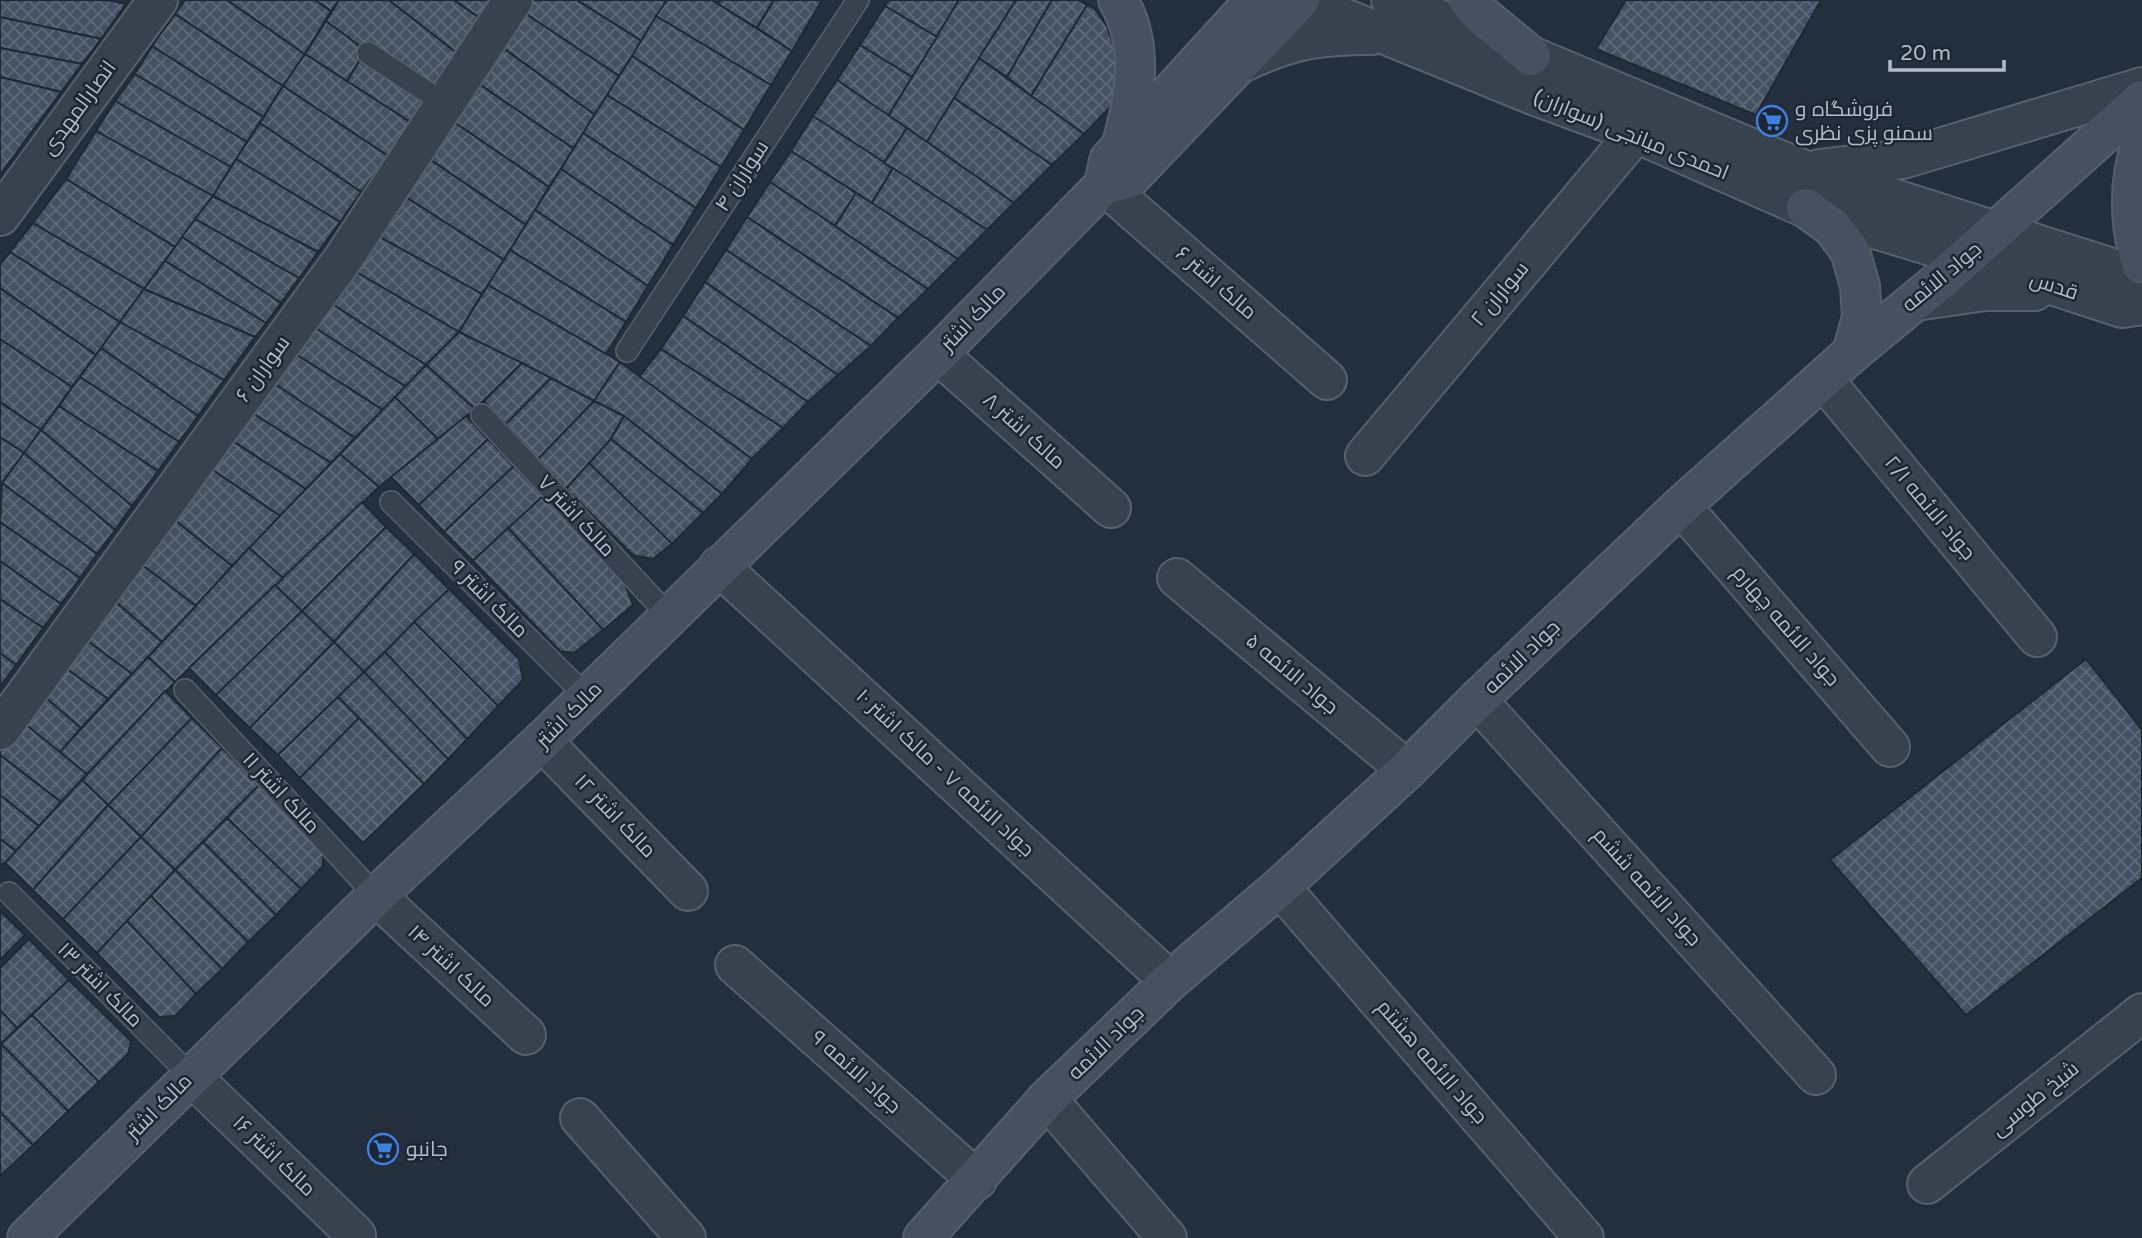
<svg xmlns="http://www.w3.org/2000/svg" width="2142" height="1238" font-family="'Varela Round',Cairo,sans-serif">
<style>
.building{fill:url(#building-cross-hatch);stroke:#1f2835;stroke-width:2}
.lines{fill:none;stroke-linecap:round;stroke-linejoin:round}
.service-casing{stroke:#565f6c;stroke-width:24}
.minor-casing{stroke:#565f6c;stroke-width:42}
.tertiary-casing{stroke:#565f6c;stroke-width:42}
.secondary-casing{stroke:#565f6c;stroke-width:42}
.service{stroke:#38414e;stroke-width:21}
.minor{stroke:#38414e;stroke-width:38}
.tertiary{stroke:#38414e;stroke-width:38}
.secondary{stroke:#465061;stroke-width:38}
.labels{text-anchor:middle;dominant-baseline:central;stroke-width:5;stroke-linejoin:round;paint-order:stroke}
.street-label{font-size:21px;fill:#b4bcc9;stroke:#1d2633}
.poi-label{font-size:21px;fill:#b4bcc9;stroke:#1d2633;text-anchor:start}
</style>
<defs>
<pattern id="building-cross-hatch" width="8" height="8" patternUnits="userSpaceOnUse" patternTransform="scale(1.75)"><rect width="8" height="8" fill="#455162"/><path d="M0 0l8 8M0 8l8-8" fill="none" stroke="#5d6877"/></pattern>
</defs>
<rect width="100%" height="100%" fill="#242f3e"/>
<!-- building -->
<g class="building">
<polygon points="0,0 107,0 126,4 101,39 0,17"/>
<polygon points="185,0 227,0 305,54 283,86 175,14"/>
<polygon points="227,0 315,0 331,11 305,54"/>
<polygon points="315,0 339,0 331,11"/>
<polygon points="339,0 389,0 457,53 434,90 366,51 326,21"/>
<polygon points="389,0 454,0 480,18 457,53"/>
<polygon points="454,0 491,0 480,18"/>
<polygon points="527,0 577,0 642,41 619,76 520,10"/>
<polygon points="577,0 663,0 666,2 642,41"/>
<polygon points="667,0 712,0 792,51 771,85 656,16"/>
<polygon points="721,0 774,0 757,28 718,4"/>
<polygon points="774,0 822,0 792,51 757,28"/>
<polygon points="889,0 959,0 937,37 885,6"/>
<polygon points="959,0 1016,0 927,142 888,116"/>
<polygon points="1016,0 1052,0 1007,77 979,58"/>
<polygon points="1052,0 1078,0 1087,5 1031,96 1007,77"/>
<polygon points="1626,0 1821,0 1756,115 1596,49"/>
<polygon points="1087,5 1094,8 1107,26 1121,68 1120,97 1084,134 1031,96"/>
<polygon points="885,6 937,37 912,77 860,45"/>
<polygon points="520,10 619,76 595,115 499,45"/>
<polygon points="175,14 283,86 263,117 152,46"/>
<polygon points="656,16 771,85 744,130 632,56"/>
<polygon points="0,17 101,39 82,64 0,48"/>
<polygon points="326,21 366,51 347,81 305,54"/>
<polygon points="499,45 595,115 574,149 476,82"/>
<polygon points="860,45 912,77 888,116 837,80"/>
<polygon points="152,46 263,117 247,142 135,74"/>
<polygon points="0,48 82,64 61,92 0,77"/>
<polygon points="305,54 412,123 388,156 283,86"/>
<polygon points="363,55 429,100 412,123 347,81"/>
<polygon points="632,56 744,130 721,167 607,95"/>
<polygon points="979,58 1084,134 1052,165 954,98"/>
<polygon points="135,74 247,142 231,167 115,101"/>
<polygon points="0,77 61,92 0,175"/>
<polygon points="837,80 907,128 884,163 813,116"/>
<polygon points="476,82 574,149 549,187 451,120"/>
<polygon points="283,86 388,156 361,192 260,123"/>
<polygon points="607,95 721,167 696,208 583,133"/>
<polygon points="954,98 1052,165 1014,203 927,142"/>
<polygon points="115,101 231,167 213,196 96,131"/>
<polygon points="813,116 893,168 872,203 791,151"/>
<polygon points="451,120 549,187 526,225 428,158"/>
<polygon points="260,123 361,192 340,222 236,159"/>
<polygon points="907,128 927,142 1014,203 987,230 884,163"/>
<polygon points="96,131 213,196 175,247 66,179"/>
<polygon points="583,133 696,208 673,245 561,169"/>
<polygon points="791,151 856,193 835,226 770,182"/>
<polygon points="428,158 526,225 504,260 404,196"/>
<polygon points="236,159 340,222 318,252 213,196"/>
<polygon points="893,168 987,230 958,259 872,203"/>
<polygon points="561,169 673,245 648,286 535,210"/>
<polygon points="66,179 175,247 144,289 33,223"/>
<polygon points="770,182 835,226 928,289 898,318 747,217"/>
<polygon points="856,193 872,203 958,259 928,289 835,226"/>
<polygon points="213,196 318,252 299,278 195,219"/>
<polygon points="404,196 504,260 482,294 378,236"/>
<polygon points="535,210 648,286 626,322 510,250"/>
<polygon points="747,217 898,318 871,346 726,250"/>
<polygon points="195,219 299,278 281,303 182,237"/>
<polygon points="33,223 144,289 120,322 10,252"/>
<polygon points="378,236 482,294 459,332 356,272"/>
<polygon points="182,237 281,303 266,323 165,261"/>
<polygon points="510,250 626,322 606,354 488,285"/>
<polygon points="726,250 871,346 838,375 705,282"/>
<polygon points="10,252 120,322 96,355 0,288 0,265"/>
<polygon points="165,261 266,323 255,337 144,289"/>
<polygon points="356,272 459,332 426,365 332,304"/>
<polygon points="705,282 838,375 808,402 683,316"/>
<polygon points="488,285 620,362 594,401 459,332"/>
<polygon points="0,288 96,355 72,387 0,339"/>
<polygon points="144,289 255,337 224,380 120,322"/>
<polygon points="332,304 426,365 406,387 314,327"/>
<polygon points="683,316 808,402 783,428 661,349"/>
<polygon points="120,322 224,380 198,416 101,348"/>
<polygon points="314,327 406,387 383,410 294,353"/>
<polygon points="459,332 522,363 475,409 426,365"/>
<polygon points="0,339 72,387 41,430 0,402"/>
<polygon points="101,348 198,416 179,442 80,377"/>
<polygon points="661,349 783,428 752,459 639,377"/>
<polygon points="294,353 383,410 355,438 272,382"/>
<polygon points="620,362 752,459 722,494 624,416 594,401"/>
<polygon points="522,363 551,378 506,424 484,401"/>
<polygon points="426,365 475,409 438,439 395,397"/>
<polygon points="80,377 179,442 158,471 59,406"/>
<polygon points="551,378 594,401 538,459 506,424"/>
<polygon points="272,382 355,438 331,463 249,411"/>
<polygon points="395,397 438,439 379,487 340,454"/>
<polygon points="594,401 624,416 611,439 566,489 538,459"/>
<polygon points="0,402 41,430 24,453 0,437"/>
<polygon points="59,406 158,471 132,506 41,430"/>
<polygon points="249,411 331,463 306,489 228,438"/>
<polygon points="466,416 488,439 419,505 391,477"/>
<polygon points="624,416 722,494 703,513 611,439"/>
<polygon points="41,430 132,506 115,530 24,453"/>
<polygon points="0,437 24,453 2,483 0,482"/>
<polygon points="228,438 306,489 280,516 207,466"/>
<polygon points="488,439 514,466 444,532 419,505"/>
<polygon points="611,439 703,513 672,544 589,463"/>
<polygon points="24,453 115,530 97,554 2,483"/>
<polygon points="340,454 379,487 283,578 249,548"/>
<polygon points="589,463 672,544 653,559 633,555 566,489"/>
<polygon points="207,466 280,516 232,566 170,516"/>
<polygon points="514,466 543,496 473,561 444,532"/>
<polygon points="2,483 97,554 80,578 0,522"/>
<polygon points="543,496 623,579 633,605 603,630 508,528"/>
<polygon points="362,502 386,527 302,611 275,585"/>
<polygon points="170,516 232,566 196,606 137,561"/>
<polygon points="0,522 80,578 61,604 0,561"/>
<polygon points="386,527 414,554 334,642 302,611"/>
<polygon points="508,528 603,630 574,653 560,651 473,561"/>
<polygon points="249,548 283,578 175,682 148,657"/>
<polygon points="414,554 449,589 364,672 334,642"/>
<polygon points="0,561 61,604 43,628 0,599"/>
<polygon points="137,561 196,606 162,642 110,597"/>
<polygon points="275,585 302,611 216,695 189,668"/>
<polygon points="449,589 519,659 523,680 498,706 414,622"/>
<polygon points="110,597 162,642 132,674 81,636"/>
<polygon points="0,599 43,628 16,665 0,653"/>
<polygon points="302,611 334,642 250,728 216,695"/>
<polygon points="414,622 498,706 467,739 385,652"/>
<polygon points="81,636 132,674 108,699 60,664"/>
<polygon points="334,642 364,672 278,755 250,728"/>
<polygon points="385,652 467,739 448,759 364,672"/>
<polygon points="0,653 16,665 0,687"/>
<polygon points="148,657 175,682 87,774 59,753"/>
<polygon points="2086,659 2142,730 2142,878 1966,1015 1830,860"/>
<polygon points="60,664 108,699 81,728 39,692"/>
<polygon points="364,672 448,759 424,784 338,697"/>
<polygon points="165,691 192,718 108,805 82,780"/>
<polygon points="39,692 81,728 59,753 19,719"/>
<polygon points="338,697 359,718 300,778 278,755"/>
<polygon points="192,718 222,748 141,837 108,805"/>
<polygon points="359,718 424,784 363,843 300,778"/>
<polygon points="19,719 87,774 61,802 0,755 0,744"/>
<polygon points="222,748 259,785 175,870 141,837"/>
<polygon points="0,755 61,802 39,826 0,795"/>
<polygon points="82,780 108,805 33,890 5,863"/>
<polygon points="259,785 323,847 323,866 301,889 227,818"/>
<polygon points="0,795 39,826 16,851 0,839"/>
<polygon points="108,805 141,837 63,919 33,890"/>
<polygon points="227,818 301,889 276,915 203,842"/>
<polygon points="141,837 175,870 97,953 63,919"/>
<polygon points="0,839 16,851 5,863 0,865"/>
<polygon points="203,842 276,915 248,942 175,870"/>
<polygon points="175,870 248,942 222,969 151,896"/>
<polygon points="151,896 222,969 196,994 127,921"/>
<polygon points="0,911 25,935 0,960"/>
<polygon points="127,921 196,994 175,1016 159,1017 97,953"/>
<polygon points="29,939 69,980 17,1028 0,1010 0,968"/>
<polygon points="69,980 131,1041 128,1054 99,1082 32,1015"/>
<polygon points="0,1010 17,1028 0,1045"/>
<polygon points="32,1015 99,1082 68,1111 1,1044"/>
<polygon points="1,1044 68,1111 33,1145 0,1112"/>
<polygon points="0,1112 33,1145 0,1176"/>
</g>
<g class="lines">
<!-- service casing -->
<g class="service-casing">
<g id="service">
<polyline points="368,53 445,104"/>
<polyline points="627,351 858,0"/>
<polyline points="482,415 669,616"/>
<polyline points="391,502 587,697"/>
<polyline points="185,690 376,896"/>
<polyline points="9,893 191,1076"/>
</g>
</g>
<!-- minor casing -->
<g class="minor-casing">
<g id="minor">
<polyline points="1104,185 1327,380"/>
<polyline points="938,354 1111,508"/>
<polyline points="1823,379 2037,637"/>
<polyline points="1365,456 1636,133"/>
<polyline points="1681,506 1890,747"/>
<polyline points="719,566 1170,981"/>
<polyline points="1177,578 1407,770"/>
<polyline points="1477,700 1816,1075"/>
<polyline points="0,730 343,259 513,0"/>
<polyline points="542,741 688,891"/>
<polyline points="1280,887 1584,1238"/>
<polyline points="376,896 526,1035"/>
<polyline points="735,965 977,1180"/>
<polyline points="191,1076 356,1235"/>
<polyline points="1047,1099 1167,1238"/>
<polyline points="580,1118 686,1238"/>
<polyline points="1927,1184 2142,1013"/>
</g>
</g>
<!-- tertiary casing -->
<g class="tertiary-casing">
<g id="tertiary">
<polyline points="1300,0 1533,95 1636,133 1806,208 1967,257 2122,308 2142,305"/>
<polyline points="1391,0 1531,56 1804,170 2134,275 2142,285"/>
<path d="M1239,64C1289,40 1318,35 1372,35"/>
<polyline points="1819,169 1903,159 2142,87"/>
<polyline points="0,216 158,0"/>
<polyline points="1916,301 1985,291 2035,291"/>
</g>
</g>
<!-- secondary casing -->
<g class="secondary-casing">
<g id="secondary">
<path d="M1118,0C1144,44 1136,93 1123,140"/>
<polyline points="1468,0 1479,13 1531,56"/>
<path d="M2142,142C2128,181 2129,226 2142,265"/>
<polyline points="1104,185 1109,160 1255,0"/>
<polyline points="1806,208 1832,227 1850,251 1860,286 1862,317 1852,353"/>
<polyline points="27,1238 376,896 542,741 938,354 1104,185 1130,178 1300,0"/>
<polyline points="923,1238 1047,1099 1170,981 1280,887 1407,770 1477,700 1681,506 1852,353 1943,278 2142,100"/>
</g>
</g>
<!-- service -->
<use href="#service" class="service"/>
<!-- minor -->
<use href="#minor" class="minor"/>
<!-- tertiary -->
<use href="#tertiary" class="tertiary"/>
<!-- secondary -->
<use href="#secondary" class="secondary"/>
</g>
<!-- icons -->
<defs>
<g id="supermarket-ring" transform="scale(1.575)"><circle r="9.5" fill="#1d2633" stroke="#3f7fe0" stroke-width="1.5"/><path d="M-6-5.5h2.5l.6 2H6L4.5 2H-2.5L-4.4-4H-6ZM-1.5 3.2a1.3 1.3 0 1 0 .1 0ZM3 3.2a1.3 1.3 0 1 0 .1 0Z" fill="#3f7fe0"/></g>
</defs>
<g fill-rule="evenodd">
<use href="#supermarket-ring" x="1772" y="121"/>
<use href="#supermarket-ring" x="383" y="1149"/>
</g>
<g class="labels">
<!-- street labels -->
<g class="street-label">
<text transform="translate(79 108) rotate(-54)">انصارالمهدی</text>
<text transform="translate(1631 135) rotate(22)">احمدی میانجی (سواران)</text>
<text transform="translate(742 176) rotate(-57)">سواران ۴</text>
<text transform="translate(1942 277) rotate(-40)">جواد الائمه</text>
<text transform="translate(1216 283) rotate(41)">مالک اشتر ۶</text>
<text transform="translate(2054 286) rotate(18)">قدس</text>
<text transform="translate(1500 294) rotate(-50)">سواران ۲</text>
<text transform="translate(973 318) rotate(-46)">مالک اشتر</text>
<text transform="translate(263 369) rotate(-54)">سواران ۶</text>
<text transform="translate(1024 431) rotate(42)">مالک اشتر ۸</text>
<text transform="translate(1930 508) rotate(50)">جواد الائمه ۲/۱</text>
<text transform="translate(576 516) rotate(47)">مالک اشتر ۷</text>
<text transform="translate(489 599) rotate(45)">مالک اشتر ۹</text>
<text transform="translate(1786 626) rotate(49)">جواد الائمه چهارم</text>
<text transform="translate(1522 657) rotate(-44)">جواد الائمه</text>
<text transform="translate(1292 674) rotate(40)">جواد الائمه ۵</text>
<text transform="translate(569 715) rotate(-45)">مالک اشتر</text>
<text transform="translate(945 773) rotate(43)">جواد الائمه ۷ - مالک اشتر ۱۰</text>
<text transform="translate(281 793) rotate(47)">مالک اشتر ۱۱</text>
<text transform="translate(615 816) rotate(46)">مالک اشتر ۱۲</text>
<text transform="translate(1647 887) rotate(48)">جواد الائمه ششم</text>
<text transform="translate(451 966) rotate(43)">مالک اشتر ۱۴</text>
<text transform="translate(100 985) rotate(45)">مالک اشتر ۱۳</text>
<text transform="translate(1106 1043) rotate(-44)">جواد الائمه</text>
<text transform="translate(1432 1062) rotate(49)">جواد الائمه هشتم</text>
<text transform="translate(856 1072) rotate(42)">جواد الائمه ۹</text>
<text transform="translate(2035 1099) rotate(-39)">شیخ طوسی</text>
<text transform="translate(159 1107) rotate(-45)">مالک اشتر</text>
<text transform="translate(274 1156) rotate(44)">مالک اشتر ۱۶</text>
</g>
<!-- poi labels -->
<g class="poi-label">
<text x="1795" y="109">فروشگاه و<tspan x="1795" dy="24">سمنو پزی نظری</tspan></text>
<text x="406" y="1149">جانبو</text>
</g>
</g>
<!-- scale -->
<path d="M1890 60v10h114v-10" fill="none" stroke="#b4bcc9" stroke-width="3.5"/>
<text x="1900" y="60" font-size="21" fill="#b4bcc9" stroke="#1d2633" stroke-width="5" paint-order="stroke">20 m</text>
</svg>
